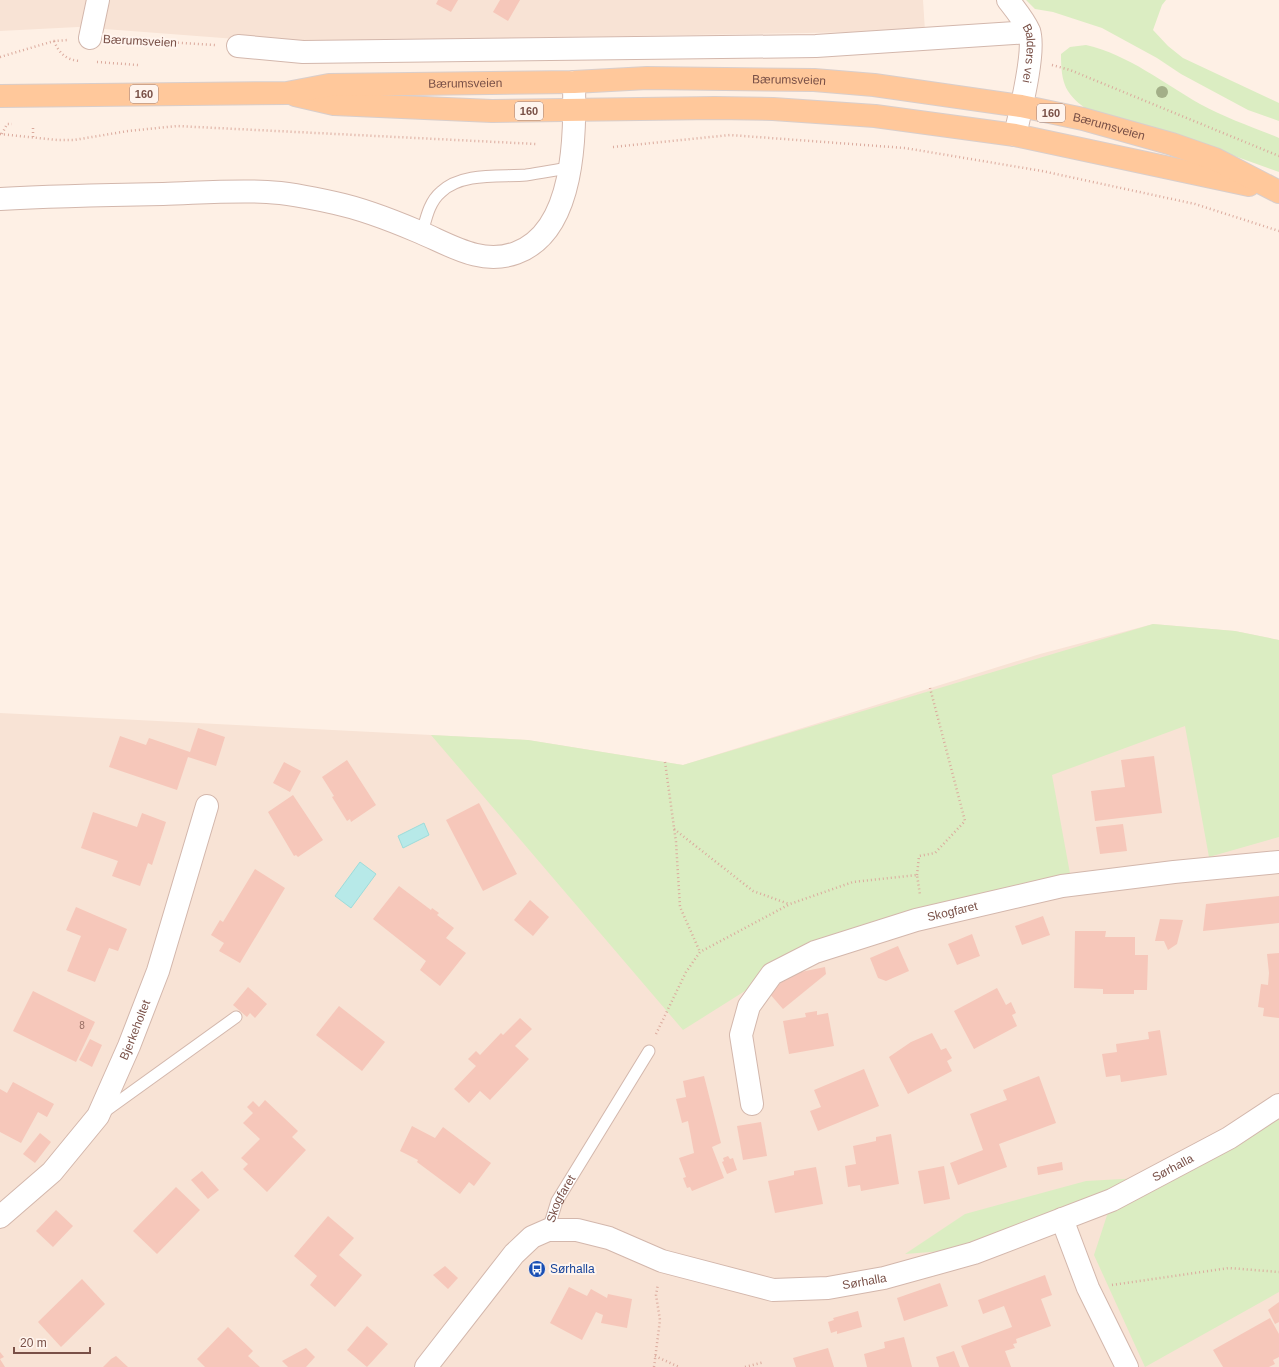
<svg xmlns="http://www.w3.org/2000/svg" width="1279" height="1367" font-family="Arial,sans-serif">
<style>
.residential{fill:#f8e3d5}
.green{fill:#dbedc2}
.water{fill:#b7e9e8;stroke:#9ddcda}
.building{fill:#f6c7ba}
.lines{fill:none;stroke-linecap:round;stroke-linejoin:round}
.service-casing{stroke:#d3b7ac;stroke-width:13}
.minor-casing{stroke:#d3b7ac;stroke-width:24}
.primary-casing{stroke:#d9cecb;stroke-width:24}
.path{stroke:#dbaa9d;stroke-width:2.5;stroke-dasharray:1 3;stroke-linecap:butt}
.service{stroke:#fff;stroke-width:11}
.minor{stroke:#fff;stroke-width:22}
.primary{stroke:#ffc89b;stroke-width:22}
.tree{fill:#a3af88}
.labels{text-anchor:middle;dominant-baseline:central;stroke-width:4;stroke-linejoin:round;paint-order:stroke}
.number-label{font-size:10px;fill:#986e64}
.shield{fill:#fff4ed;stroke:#a18179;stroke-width:1}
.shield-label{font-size:11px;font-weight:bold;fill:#795047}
.street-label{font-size:12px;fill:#795047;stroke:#fff4ed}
.transit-label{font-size:12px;fill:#164399;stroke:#fff4ed;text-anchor:start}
</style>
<rect width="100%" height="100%" fill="#fef0e5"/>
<!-- residential -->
<g class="residential">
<polygon points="0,0 923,0 925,31 277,42 78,27 0,31"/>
<polygon points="1153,624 1235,631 1279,640 1279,1367 0,1367 0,713 528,740 683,765 1040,654"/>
</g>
<!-- green -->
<g class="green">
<polygon points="1026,0 1166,0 1162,5 1153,30 1168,46 1183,58 1279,103 1279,121 1248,110 1181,74 1157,58 1102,28 1053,12 1035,9"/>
<path d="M1086,45C1129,55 1163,83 1200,104C1225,118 1253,127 1279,138V172L1215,149L1091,112C1065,95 1061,84 1061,54L1070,47Z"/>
<polygon points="1153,624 1235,631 1279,640 1279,837 1209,857 1185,726 1052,775 1071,879 772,974 683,1030 431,735 528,740 683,765"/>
<polygon points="1279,1102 1279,1292 1145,1367 1094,1255 1112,1200"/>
<polygon points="1140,1178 956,1250 905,1254 965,1214 1086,1181"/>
</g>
<!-- water -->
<g class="water">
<polygon points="424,823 429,835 403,848 398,836"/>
<polygon points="360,862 376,874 351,908 335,896"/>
</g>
<!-- building -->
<g class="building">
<polygon points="438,0 458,0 451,12 436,4"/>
<polygon points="500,0 520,0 508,21 493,12"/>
<polygon points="198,728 225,737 216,766 188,757 177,790 109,767 120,736 146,745 149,738 190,752"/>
<polygon points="1154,756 1162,813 1095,821 1091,791 1125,787 1121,760"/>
<polygon points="347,760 376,805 351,822 350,819 347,821 332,797 334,796 322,777"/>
<polygon points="284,762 301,771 290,792 273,783"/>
<polygon points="293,795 323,840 298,857 296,855 294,856 268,812"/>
<polygon points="479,803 517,874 483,891 446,820"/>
<polygon points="93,812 137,827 142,813 166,822 152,865 148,863 140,886 112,876 118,861 81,848"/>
<polygon points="1123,824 1127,851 1100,854 1096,827"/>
<polygon points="255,869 285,888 240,963 219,951 224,943 211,935 220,920 223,922"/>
<polygon points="399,886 431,910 432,908 439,913 437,915 454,928 446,938 466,953 440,986 420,970 426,961 373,919"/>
<polygon points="1279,896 1279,923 1203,931 1206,904"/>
<polygon points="530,900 549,917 533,936 514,920"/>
<polygon points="76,907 127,929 118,951 109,948 95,982 67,971 81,936 66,930"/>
<polygon points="1043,916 1050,935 1022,945 1015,926"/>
<polygon points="1160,919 1183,920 1177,944 1168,950 1164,941 1155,941"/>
<polygon points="1075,931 1106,931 1105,937 1135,937 1135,955 1148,955 1147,990 1134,990 1134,994 1103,994 1103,989 1074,988"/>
<polygon points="972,934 980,956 957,965 948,944"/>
<polygon points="898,946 909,971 886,981 878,978 870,958"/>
<polygon points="1279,953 1279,1018 1263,1016 1264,1008 1258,1007 1261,984 1268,985 1269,973 1267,954"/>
<polygon points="825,967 826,974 783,1009 769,993 791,974"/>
<polygon points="248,987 267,1004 255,1018 250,1013 247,1017 233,1005"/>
<polygon points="997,988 1006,1005 1011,1002 1016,1013 1012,1015 1017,1026 974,1049 954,1011"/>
<polygon points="33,991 95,1022 76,1062 13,1031"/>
<polygon points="339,1006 385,1042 362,1071 316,1035"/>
<polygon points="817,1011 817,1015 828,1013 834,1046 789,1054 783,1021 806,1017 805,1013"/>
<polygon points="520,1018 532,1029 515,1046 529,1059 490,1100 480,1091 469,1103 454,1089 476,1066 468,1059 476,1051 480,1055 501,1033 503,1035"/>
<polygon points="1160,1030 1167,1075 1121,1082 1120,1075 1106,1077 1102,1054 1117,1052 1116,1044 1149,1039 1148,1032"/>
<polygon points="932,1033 941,1050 946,1048 952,1058 947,1061 952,1071 908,1094 889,1057 911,1042"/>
<polygon points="90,1039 102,1045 92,1067 79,1060"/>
<polygon points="864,1069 879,1106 818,1131 810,1111 821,1107 814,1090"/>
<polygon points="704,1076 721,1143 712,1147 724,1178 692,1191 690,1187 687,1188 683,1178 686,1177 679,1158 694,1153 688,1121 682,1123 676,1099 686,1097 683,1081"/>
<polygon points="1039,1076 1056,1123 999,1144 1007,1167 958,1185 950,1163 983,1150 970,1114 1007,1100 1003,1090"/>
<polygon points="13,1082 54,1104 47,1117 38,1112 21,1143 0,1132 0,1089 7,1093"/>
<polygon points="265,1100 298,1131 292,1137 306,1150 267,1192 243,1169 248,1164 241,1158 260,1139 243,1123 253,1113 247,1107 253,1101 259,1107"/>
<polygon points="761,1122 767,1156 743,1160 737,1126"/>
<polygon points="412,1126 435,1138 443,1127 491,1163 474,1186 469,1182 460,1194 417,1162 418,1160 400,1151"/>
<polygon points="40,1133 51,1142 35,1163 23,1154"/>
<polygon points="891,1134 899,1184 861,1191 860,1185 848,1187 845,1166 856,1164 853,1146 876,1141 876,1137"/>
<polygon points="728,1156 730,1159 733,1158 737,1170 727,1174 722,1162 724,1161 723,1158"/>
<polygon points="1062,1162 1063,1170 1038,1175 1037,1167"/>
<polygon points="944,1166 950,1199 924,1204 918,1171"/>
<polygon points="816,1167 823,1204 775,1213 768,1181 794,1175 794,1171"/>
<polygon points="202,1171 219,1190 208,1199 191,1180"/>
<polygon points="176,1187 200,1210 157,1254 133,1231"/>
<polygon points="56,1210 73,1226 53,1247 36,1231"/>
<polygon points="328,1216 354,1238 339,1255 362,1275 335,1307 310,1285 317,1276 294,1256"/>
<polygon points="445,1266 458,1278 448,1289 433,1275"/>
<polygon points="1045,1275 1052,1295 1041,1299 1051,1326 1016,1339 1017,1343 1013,1344 1015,1348 1005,1351 1011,1367 969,1367 961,1346 1012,1327 1004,1306 983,1314 978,1300"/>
<polygon points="82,1279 105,1304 61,1347 38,1322"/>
<polygon points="940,1283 948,1306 904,1321 897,1298"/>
<polygon points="569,1287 587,1296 591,1289 607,1298 608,1294 632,1299 627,1328 601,1323 603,1315 596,1312 582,1340 550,1323"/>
<polygon points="1279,1302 1279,1322 1275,1324 1268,1310"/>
<polygon points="858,1311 862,1327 837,1334 837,1331 831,1333 828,1322 834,1320 833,1318"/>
<polygon points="1270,1318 1279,1334 1279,1357 1273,1360 1275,1364 1269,1367 1223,1367 1213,1350"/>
<polygon points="367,1326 388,1344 367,1367 347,1350"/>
<polygon points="228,1327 253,1351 248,1356 260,1367 205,1367 197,1359"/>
<polygon points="904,1337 912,1367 867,1367 864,1354 885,1348 884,1342"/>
<polygon points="306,1348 315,1357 306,1367 288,1367 282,1361"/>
<polygon points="828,1348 834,1367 796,1367 793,1358"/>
<polygon points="954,1351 960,1367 939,1367 936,1357"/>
<polygon points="0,1352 4,1357 0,1359 5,1367 0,1367"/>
<polygon points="116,1356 128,1367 103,1367 111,1359"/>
</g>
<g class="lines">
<!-- service casing -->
<g class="service-casing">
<g id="service">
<path d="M422,233C426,219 429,202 441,192C462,172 500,177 526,175C541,173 555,170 569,168"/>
<polyline points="104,1112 236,1017"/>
<path id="s1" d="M548,1230L557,1201L649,1051"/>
</g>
</g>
<!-- minor casing -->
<g class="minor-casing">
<g id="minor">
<path id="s2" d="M1008,0C1015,9 1024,20 1029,31C1036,50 1020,113 1015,135"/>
<polyline points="90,38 98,0"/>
<polyline points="238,46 303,52 816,46 1029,32"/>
<path d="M0,199C54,196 108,195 163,194C197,193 233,190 267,192C290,193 313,198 335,203C363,209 391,220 417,231C449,244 480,266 516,253C576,231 575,134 574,82"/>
<path id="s3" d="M752,1104L741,1035L749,1006L772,974L815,952L916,920L1062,886L1174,872L1279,862"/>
<path id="s4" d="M0,1217L52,1172L98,1116L129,1046L158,971L207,806"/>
<polyline points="1062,1219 1088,1288 1127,1367"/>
<path id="s5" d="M426,1367L514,1254L532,1237L548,1230H577L609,1238L662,1261L773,1290L828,1288L884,1278L974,1253L1112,1200L1229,1138L1279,1105"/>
</g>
</g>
<!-- primary casing -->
<g class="primary-casing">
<g id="primary">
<polyline points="295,95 334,104 492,111 715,108 773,109 875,116 1015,135 1249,185"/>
<path id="s6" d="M0,96L287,93L329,85L574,82L647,78L814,80L874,85L1021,106L1083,119L1172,144L1215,159L1279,192"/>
</g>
</g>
<!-- path -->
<g class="path">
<polyline points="114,39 215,45"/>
<path d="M54,41C59,53 66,60 80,61"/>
<polyline points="0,57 54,41 68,40"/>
<polyline points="97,62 138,65"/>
<polyline points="1052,65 1070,70 1279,156"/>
<polyline points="0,134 57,140 74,140 128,131 177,126 536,144"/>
<polyline points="2,134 7,124 12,124"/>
<polyline points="33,137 33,128"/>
<polyline points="613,147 730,135 905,148 1042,171 1195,204 1279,231"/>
<polyline points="665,762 676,842 680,907 700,952"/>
<polyline points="674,829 753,891 789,904"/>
<polyline points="917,875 919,856 935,853 965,821 930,688"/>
<polyline points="656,1034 686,972 700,952 790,904 853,882 917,875 920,895"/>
<polyline points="1112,1285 1229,1268 1279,1272"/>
<polyline points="655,1356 679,1367"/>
<polyline points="654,1367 660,1320 656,1295 658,1284"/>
<polyline points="745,1367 764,1362"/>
</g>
<!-- service -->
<use href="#service" class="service"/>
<!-- minor -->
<use href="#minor" class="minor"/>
<!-- primary -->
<use href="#primary" class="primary"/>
</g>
<!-- trees -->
<circle class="tree" cx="1162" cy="92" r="6"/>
<!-- icons -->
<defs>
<g id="bus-disc" transform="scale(0.9)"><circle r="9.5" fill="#1a4fb4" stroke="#fff4ed"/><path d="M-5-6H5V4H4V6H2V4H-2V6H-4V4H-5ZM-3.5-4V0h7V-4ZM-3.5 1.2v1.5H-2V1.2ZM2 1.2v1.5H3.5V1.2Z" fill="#fff"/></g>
</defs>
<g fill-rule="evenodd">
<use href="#bus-disc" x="537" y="1269"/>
</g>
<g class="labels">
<!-- number labels -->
<g class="number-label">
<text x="82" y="1025">8</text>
</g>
<!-- shield labels -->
<g class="shield">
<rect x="130" y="85" width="28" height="18" rx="3"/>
<rect x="515" y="102" width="28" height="18" rx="3"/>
<rect x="1037" y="104" width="28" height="18" rx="3"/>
</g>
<g class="shield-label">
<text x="144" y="94">160</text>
<text x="529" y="111">160</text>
<text x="1051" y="113">160</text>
</g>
<!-- street labels -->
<g class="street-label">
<text transform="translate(140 41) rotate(3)">Bærumsveien</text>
<text stroke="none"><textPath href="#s2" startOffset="60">Balders vei</textPath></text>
<text stroke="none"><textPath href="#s6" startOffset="790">Bærumsveien</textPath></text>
<text stroke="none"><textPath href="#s6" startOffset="466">Bærumsveien</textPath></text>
<text stroke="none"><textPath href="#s6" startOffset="1114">Bærumsveien</textPath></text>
<text stroke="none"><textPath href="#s3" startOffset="331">Skogfaret</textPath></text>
<text stroke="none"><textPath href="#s4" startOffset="235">Bjerkeholtet</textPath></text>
<text stroke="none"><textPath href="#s5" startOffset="842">Sørhalla</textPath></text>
<text stroke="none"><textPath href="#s1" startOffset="34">Skogfaret</textPath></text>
<text stroke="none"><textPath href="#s5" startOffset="512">Sørhalla</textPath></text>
</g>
<!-- transit labels -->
<g class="transit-label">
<text x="550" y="1269">Sørhalla</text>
</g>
</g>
<!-- scale -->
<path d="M14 1347v6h76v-6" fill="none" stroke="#795047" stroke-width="2"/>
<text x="20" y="1347" font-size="12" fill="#795047" stroke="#fff4ed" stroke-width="3" paint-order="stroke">20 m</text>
</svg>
